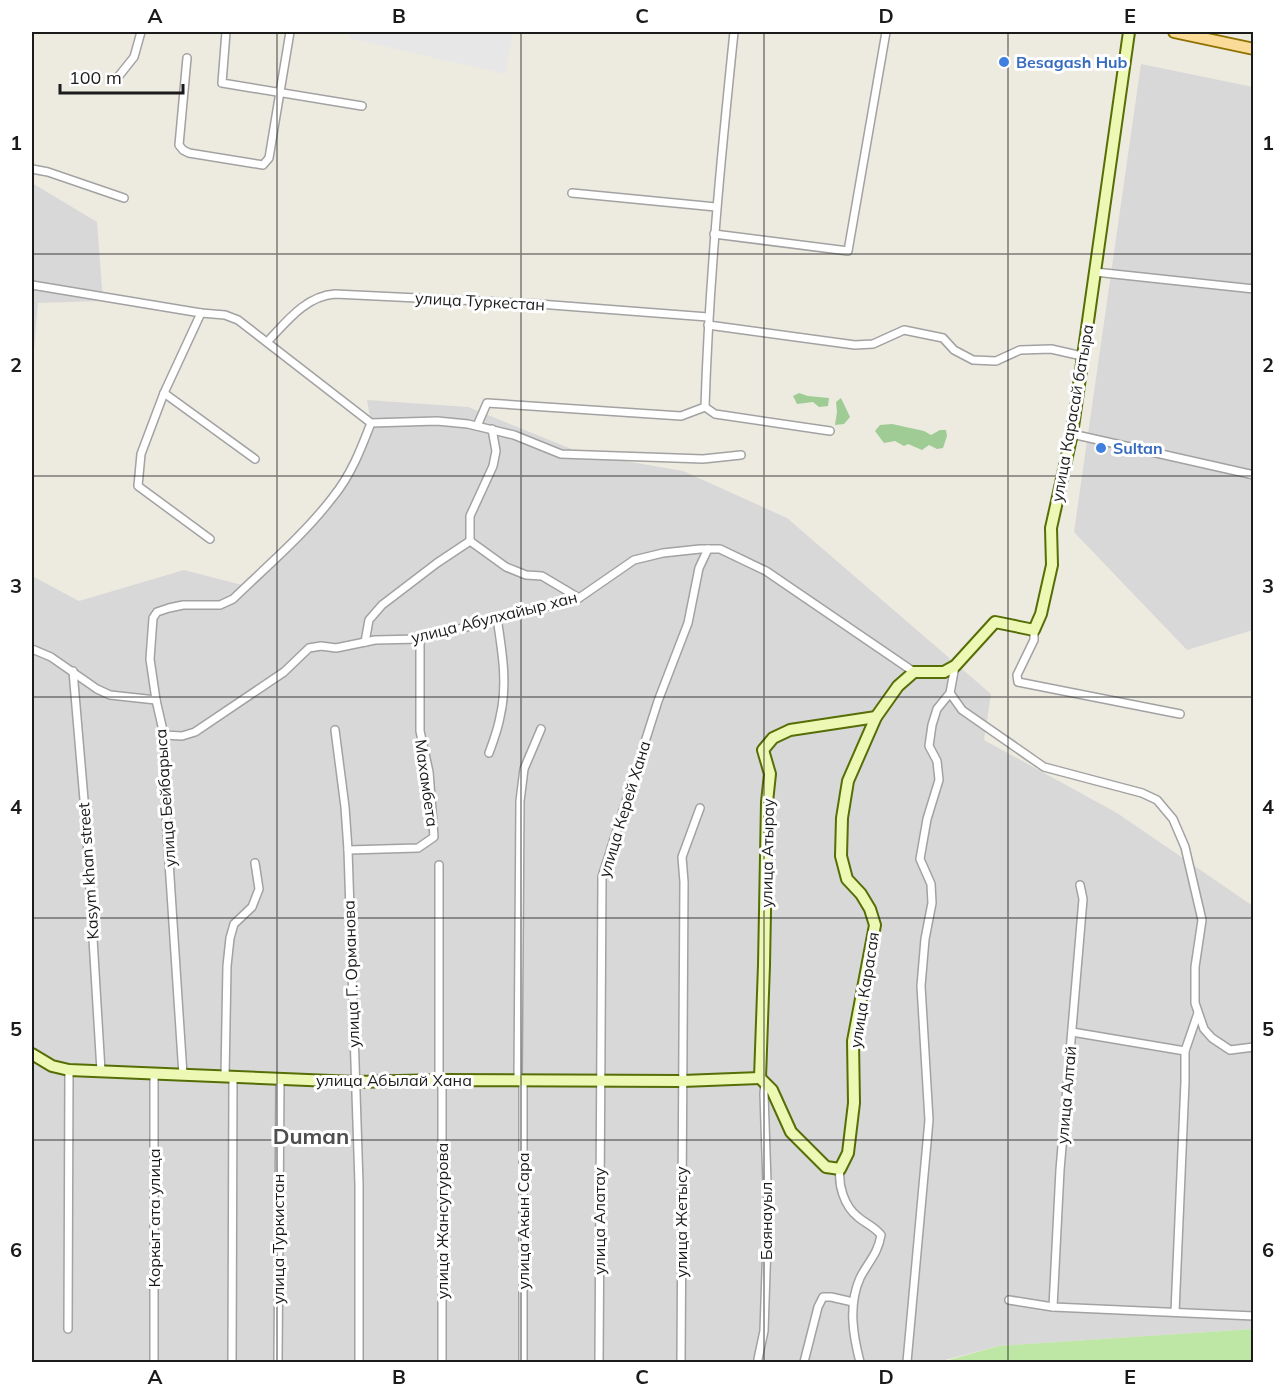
<svg xmlns="http://www.w3.org/2000/svg" width="1285" height="1394" font-family="Mulish,sans-serif">
<style>
.residential{fill:#d9d8d8}
.grass{fill:#bee7a5}
.forest{fill:#9fcc95}
.parking{fill:#e7e7e7}
.lines{fill:none;stroke-linecap:round;stroke-linejoin:round}
.street-casing{stroke:#a2a2a2;stroke-width:10}
.secondary-casing{stroke:#566e06;stroke-width:14}
.primary-casing{stroke:#907202;stroke-width:14}
.street{stroke:#fff;stroke-width:7}
.secondary{stroke:#ecf8b3;stroke-width:10}
.primary{stroke:#fadb97;stroke-width:10}
.grid{fill:none;stroke:#1b1b1b;stroke-width:1.5;stroke-opacity:0.55}
.shop-dot{fill:#3f7fe0;stroke:#fff;stroke-width:2}
.labels{text-anchor:middle;dominant-baseline:central;stroke-width:6;stroke-linejoin:round;paint-order:stroke}
.shop-label{font-size:16px;font-weight:bold;fill:#366cbe;stroke:#fff;text-anchor:start}
.street-label{font-size:16px;fill:#1b1b1b;stroke:#fff}
.district-label{font-size:22px;font-weight:bold;fill:#4e4e4e;stroke:#fff}
.neatline{fill:none;stroke:#1b1b1b;stroke-width:2}
.grid-label{font-size:20px;text-anchor:middle;font-weight:bold;fill:#1b1b1b}
</style>
<rect width="100%" height="100%" fill="#edeae0"/>
<!-- residential -->
<g class="residential">
<polygon points="1141,64 1253,87 1253,630 1187,650 1074,532"/>
<polygon points="32,183 97,222 103,301 38,303 32,375"/>
<polygon points="367,400 468,407 584,454 683,471 787,518 991,694 984,740 1117,813 1253,906 1253,1329 999,1346 937,1362 32,1362 32,576 79,601 184,570 246,586 335,496 371,423"/>
</g>
<!-- grass -->
<polygon class="grass" points="1253,1329 1253,1362 942,1362 999,1346"/>
<!-- forest -->
<g class="forest">
<polygon points="799,393 808,396 829,398 828,406 819,407 813,402 797,404 793,396"/>
<polygon points="841,398 850,417 844,424 835,425 837,412 836,402"/>
<polygon points="892,424 924,431 931,435 940,430 946,430 947,436 943,448 937,449 929,445 922,450 908,444 904,446 895,441 884,443 875,431 880,425"/>
</g>
<!-- parking -->
<polygon class="parking" points="350,32 513,32 505,74 349,38"/>
<g class="lines">
<!-- street casing -->
<g class="street-casing">
<g id="street">
<polyline points="226,32 222,83 362,106"/>
<polyline points="187,58 179,145 183,150 189,153 263,165 269,158 290,32"/>
<polyline points="118,77 134,57 141,32"/>
<polyline points="32,169 48,172 124,198"/>
<polyline points="572,193 716,207"/>
<polyline points="714,234 848,251 886,32"/>
<polyline points="1095,272 1254,289"/>
<polyline points="32,285 201,313 225,315 238,320 371,423 437,421 468,424 514,435 561,454 703,459 741,455"/>
<polyline points="201,313 164,393 141,454 138,486 210,539"/>
<polyline points="708,325 855,345 873,344 904,330 943,338 954,350 973,360 996,361 1020,350 1051,349 1082,356"/>
<path d="M268,341C287,321 306,296 335,294L539,304L708,317"/>
<polyline points="164,393 255,459"/>
<polyline points="705,407 715,414 830,431"/>
<path d="M477,426L487,403L681,416L705,407C709,281 721,157 734,32"/>
<polyline points="1072,434 1254,475"/>
<polyline points="470,541 470,516 493,466 496,451 492,429"/>
<polyline points="1034,630 1034,640 1017,675 1018,682 1180,714"/>
<polyline points="365,642 369,620 382,605 437,563 470,541 506,567 526,575 542,576 579,598"/>
<polyline points="32,649 51,657 97,689 110,695 156,700"/>
<polyline points="955,666 950,693 962,710 1044,767 1142,793 1157,800 1173,819 1185,847 1202,920 1195,967 1195,1003 1204,1029 1212,1038 1230,1050 1254,1047"/>
<polyline points="73,671 86,823 101,1071"/>
<polyline points="335,730 345,807 348,850 359,1184 359,1362"/>
<polyline points="164,735 182,736 195,732 284,672 309,648 321,646 336,648 375,640 420,639 579,598 634,560 663,553 700,549 720,549 766,571 914,672"/>
<path d="M489,753C493,742 498,729 500,717C508,684 502,651 497,618"/>
<polyline points="348,850 418,848 434,837 429,772 420,731 420,639"/>
<polyline points="439,865 439,1080"/>
<polyline points="1072,1032 1185,1051"/>
<path d="M183,1075L165,801L164,735L156,700L150,659L153,618L157,612L169,608L183,605H220L233,599C267,566 304,535 333,497C351,475 361,449 371,423"/>
<polyline points="225,1077 227,966 230,938 234,924 252,907 259,889 255,863"/>
<polyline points="518,1080 520,801 524,769 541,729"/>
<path d="M840,1169C838,1185 844,1206 858,1217C866,1224 874,1226 881,1235C878,1254 868,1262 860,1278C848,1305 853,1335 860,1362"/>
<polyline points="1009,1300 1053,1307 1254,1316"/>
<polyline points="1053,1307 1060,1170 1083,899 1080,885"/>
<polyline points="1175,1312 1185,1082 1185,1051 1198,1013"/>
<polyline points="68,1329 69,1070"/>
<polyline points="758,1359 764,1331 768,1213 764,1094 765,1082"/>
<polyline points="154,1362 154,1074"/>
<polyline points="232,1362 233,1077"/>
<polyline points="278,1362 280,1079"/>
<polyline points="442,1362 442,1080"/>
<polyline points="523,1362 523,1080"/>
<polyline points="599,1362 602,877 658,701 688,623 699,568 708,549"/>
<polyline points="681,1362 684,882 682,857 700,808"/>
<polyline points="804,1362 818,1307 823,1297 831,1297 853,1302"/>
<polyline points="907,1362 929,1120 921,986 925,939 932,903 931,884 920,859 927,819 939,780 937,761 929,746 932,725 937,709 950,693"/>
</g>
</g>
<!-- secondary casing -->
<g class="secondary-casing">
<g id="secondary">
<polyline points="32,1054 52,1066 69,1070 355,1082 442,1080 682,1081 760,1078"/>
<polyline points="760,1078 772,1090 791,1132 826,1167 840,1169 848,1153 854,1103 853,1041 875,925 870,909 861,894 847,879 841,856 842,818 848,781 876,717 898,686 914,672 944,672 955,666 995,622 1034,630 1041,614 1052,565 1051,528 1072,434 1129,32"/>
<polyline points="760,1078 764,965 767,802 770,774 763,750 773,738 790,730 876,717"/>
</g>
</g>
<!-- primary casing -->
<g class="primary-casing">
<polyline id="primary" points="1174,32 1254,49"/>
</g>
<!-- street -->
<use href="#street" class="street"/>
<!-- secondary -->
<use href="#secondary" class="secondary"/>
<!-- primary -->
<use href="#primary" class="primary"/>
</g>
<!-- grid -->
<path class="grid" d="M277,32V1362M521,32V1362M764,32V1362M1008,32V1362M32,254H1254M32,476H1254M32,697H1254M32,918H1254M32,1140H1254"/>
<!-- markers -->
<g class="shop-dot">
<circle cx="1004" cy="62" r="6"/>
<circle cx="1101" cy="448" r="6"/>
</g>
<g class="labels">
<!-- shop labels -->
<g class="shop-label">
<text x="1016" y="62">Besagash Hub</text>
<text x="1113" y="448">Sultan</text>
</g>
<!-- street labels -->
<g class="street-label">
<text transform="translate(480 301) rotate(3)">улица Туркестан</text>
<text transform="translate(1072 413) rotate(-80)">улица Карасай батыра</text>
<text transform="translate(494 617) rotate(-14)">улица Абулхайыр хан</text>
<text transform="translate(427 783) rotate(82)">Махамбета</text>
<text transform="translate(165 798) rotate(-94)">улица Бейбарыса</text>
<text transform="translate(624 809) rotate(-73)">улица Керей Хана</text>
<text transform="translate(767 853) rotate(-89)">улица Атырау</text>
<text transform="translate(88 871) rotate(-94)">Kasym khan street</text>
<text transform="translate(351 974) rotate(-92)">улица Г. Орманова</text>
<text transform="translate(864 990) rotate(-81)">улица Карасая</text>
<text x="394" y="1080">улица Абылай Хана</text>
<text transform="translate(1066 1095) rotate(-85)">улица Алтай</text>
<text transform="translate(154 1218) rotate(-90)">Коркыт ата улица</text>
<text transform="translate(442 1221) rotate(-90)">улица Жансугурова</text>
<text transform="translate(523 1221) rotate(-90)">улица Акын Сара</text>
<text transform="translate(599 1221) rotate(-90)">улица Алатау</text>
<text transform="translate(766 1221) rotate(-90)">Баянауыл</text>
<text transform="translate(681 1222) rotate(-90)">улица Жетысу</text>
<text transform="translate(278 1239) rotate(-90)">улица Туркистан</text>
</g>
<!-- district labels -->
<g class="district-label">
<text x="311" y="1136">Duman</text>
</g>
</g>
<!-- border -->
<rect width="1285" height="1394" fill="none" stroke="#ffffff" stroke-width="66"/>
<!-- scale -->
<path d="M60 84v9h123v-9" fill="none" stroke="#1b1b1b" stroke-width="3"/>
<text x="69" y="84" font-size="18" fill="#1b1b1b" stroke="#ffffff" stroke-width="4.5" paint-order="stroke">100 m</text>
<rect x="33" y="33" width="1219" height="1328" class="neatline"/>
<g class="grid-label">
<text x="155" y="23">A</text>
<text x="399" y="23">B</text>
<text x="642" y="23">C</text>
<text x="886" y="23">D</text>
<text x="1130" y="23">E</text>
<text x="16" y="150">1</text>
<text x="1268" y="150">1</text>
<text x="16" y="372">2</text>
<text x="1268" y="372">2</text>
<text x="16" y="593">3</text>
<text x="1268" y="593">3</text>
<text x="16" y="814">4</text>
<text x="1268" y="814">4</text>
<text x="16" y="1036">5</text>
<text x="1268" y="1036">5</text>
<text x="16" y="1257">6</text>
<text x="1268" y="1257">6</text>
<text x="155" y="1384">A</text>
<text x="399" y="1384">B</text>
<text x="642" y="1384">C</text>
<text x="886" y="1384">D</text>
<text x="1130" y="1384">E</text>
</g>
</svg>
